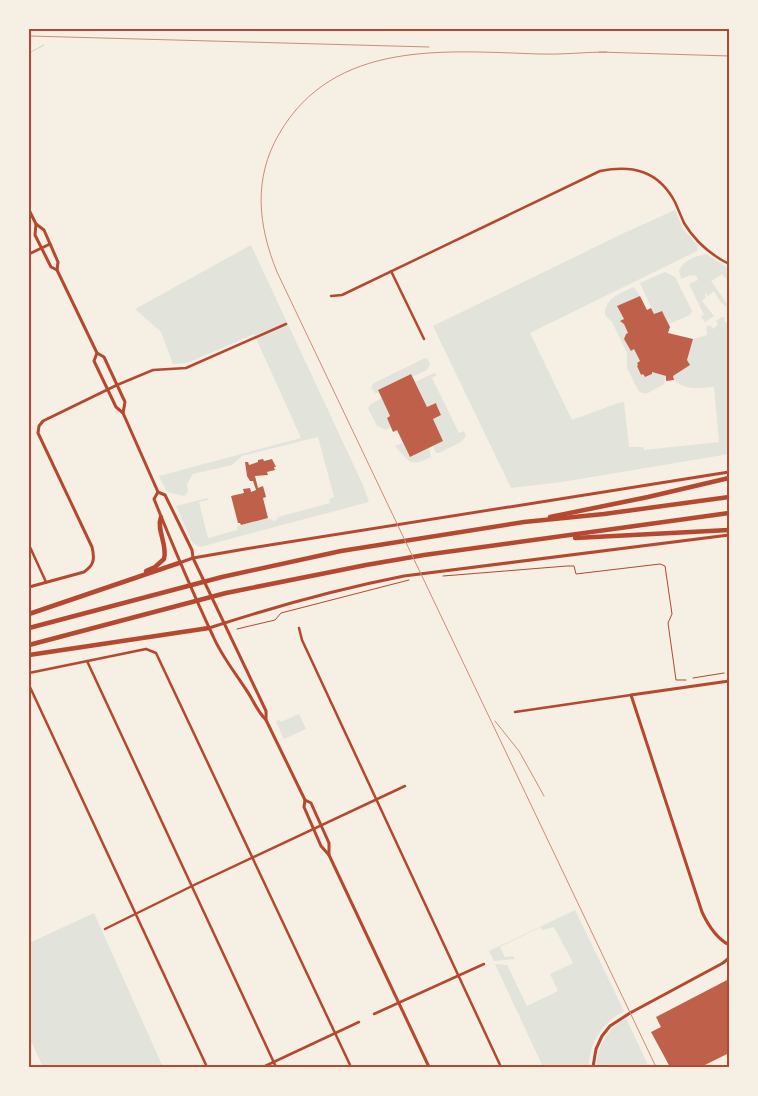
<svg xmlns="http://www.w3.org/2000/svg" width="758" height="1096" font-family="'Fira Sans Condensed',sans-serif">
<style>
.green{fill:#e2e4dc}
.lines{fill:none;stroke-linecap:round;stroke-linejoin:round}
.stream{stroke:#c9d6d2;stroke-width:1}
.building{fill:#bf614a}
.path{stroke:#b5482f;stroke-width:1}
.minor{stroke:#b5482f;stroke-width:2.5}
.tertiary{stroke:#b5482f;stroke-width:3}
.secondary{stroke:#b5482f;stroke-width:3}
.motorway{stroke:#b5482f;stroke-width:4.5}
.rail{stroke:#cf8b77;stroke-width:1}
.neatline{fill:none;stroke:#b5482f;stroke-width:2}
</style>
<rect width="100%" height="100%" fill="#f6efe4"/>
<!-- green -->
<g class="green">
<path d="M675,210L683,229L698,246L697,251L530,333L572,420L618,403L624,402L629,447H643L644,450L719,442L714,387C700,388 685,391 674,380L673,376L689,365L687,360L693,339L707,335L706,327L710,325L713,329L718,324L716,321L722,317L725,318L724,321L729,324V454L562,482L511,488L433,326L624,233Z"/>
<polygon points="251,245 363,485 369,502 200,547 195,545 192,542 176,506 207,498 208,500 199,502 208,538 237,530 237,526 268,518 275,521 278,517 330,503 329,499 334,497 318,437 242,456 232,465 193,474 187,484 188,492 184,496 167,492 159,476 301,438 254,334 187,363 173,364 161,332 135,309"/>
<path d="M706,254L729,269V282L722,274L711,281L727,304L726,307L722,303H721L714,291L708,296L706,293L705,294L706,297L702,301L714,316L705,322L701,316L704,315L689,284L698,280L696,275L692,276L691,275L681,279L679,271C682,261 696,256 706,254Z"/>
<polygon points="665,272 675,277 692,311 690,315 669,324 662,311 654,314 640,283"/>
<path d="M634,287L640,296L617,307L624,319L620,321L624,324L628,333L626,334L624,339L631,350L634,349L640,361L637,363L638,365L637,366L641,375L643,374L645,377L651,374L652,372L666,376L664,384L648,393H642L638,390L627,368V353L612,322L605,315C604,298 621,293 634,287Z"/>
<polygon points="425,358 428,359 430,364 427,370 412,377 410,374 378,390 379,393 375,393 371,387 374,383"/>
<polygon points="434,373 437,375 432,378 459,433 464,431 466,436 461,442 439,453 436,453 433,446 443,441 433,419 441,415 436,403 427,407 415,382"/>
<polygon points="382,398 390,416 387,418 391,427 386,430 377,426 368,408 371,404"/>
<path d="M403,443L410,457L429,448L431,457C409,468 410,462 395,446Z"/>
<polygon points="299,714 306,729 284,739 276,722 279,719 281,722"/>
<path d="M575,910L624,1011C602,1023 589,1043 589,1067H543L495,964L507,965L527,1006L558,991L550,974L573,963L554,927L542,930L541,927L500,947L505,957L513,956L515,959L494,961L489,951Z"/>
<polygon points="94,913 163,1067 43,1067 32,1043 29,1042 29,943"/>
<path d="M626,1018L649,1067H597C596,1046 609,1028 626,1018Z"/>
</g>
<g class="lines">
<!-- stream -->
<g class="stream">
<polyline points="57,30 60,29"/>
<polyline points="29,53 44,45"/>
</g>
</g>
<!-- building -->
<g class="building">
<polygon points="640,296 647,310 651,308 654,314 662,311 670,327 668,333 693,339 687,360 690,365 673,376 674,380 666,381 666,376 652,372 652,374 645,377 643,374 641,375 637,366 638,365 637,363 640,361 634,349 631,351 624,339 626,334 628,333 624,324 620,321 624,319 617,306"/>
<polygon points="411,374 427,407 436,403 437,406 441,415 433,419 443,441 410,457 397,430 393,432 387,418 390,416 378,390"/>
<polygon points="263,459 264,461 272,459 276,467 274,467 275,470 267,472 268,475 255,476 258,488 263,486 266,497 263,498 268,518 241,525 240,523 238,523 231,496 244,493 243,489 250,488 251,492 256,490 253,481 250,481 247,476 245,462 248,462 249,465 258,462 258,460"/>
<polygon points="729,979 729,1053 701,1067 670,1067 651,1032 661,1027 656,1017"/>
</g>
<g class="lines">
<!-- path -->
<g class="path">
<polyline points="443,576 567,566 574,566 576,574 660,564 665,566 672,614 668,623 676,680 686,680"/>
<polyline points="237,629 275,620 281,613 409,580"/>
<polyline points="693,678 724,673"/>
</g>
<!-- minor -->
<g class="minor">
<polyline points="391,271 424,339"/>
<path d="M331,296L342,295L600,171C632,165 658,170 675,202C678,209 681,216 684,223C695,241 711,255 729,264"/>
<polyline points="117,385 153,370 186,368 286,324"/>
<polyline points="29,545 46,582"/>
<polyline points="299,628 302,640 501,1067"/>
<polyline points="87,661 276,1067"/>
<polyline points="29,673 146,649 156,653 351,1067"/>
<polyline points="29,685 207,1067"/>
<polyline points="515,712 631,695"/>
<polyline points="105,929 192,886 405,786"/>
<polyline points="374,1014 484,964"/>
<polyline points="263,1067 359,1022"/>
</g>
<!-- tertiary -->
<g class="tertiary">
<polyline points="29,254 50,244"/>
<path d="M29,587L84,572C94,565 95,559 92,547L38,433L39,426L43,421L117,385"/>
<path d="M729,681L631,695L702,912C708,925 716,938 729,945"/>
<polyline points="593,1067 596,1049 602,1036 610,1026 630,1013 723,963 729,958"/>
</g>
<!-- secondary -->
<g class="secondary">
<polyline points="29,210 36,224 44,230 58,262 57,270 97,353 104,357 125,402 123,413"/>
<polyline points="36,224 35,235 51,267 57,270"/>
<polyline points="97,353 94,361 116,407 123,413 158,492 165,495 192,550 193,558 266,711 266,720"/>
<path d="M158,492L154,499C173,546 192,591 213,636C221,655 234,671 245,688C253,699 256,710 266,720L305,800L311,803L329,843V855"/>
<polyline points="179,563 193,558 245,549 729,472"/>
<path d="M209,628C273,607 338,589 404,576L729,535"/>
<polyline points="305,800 304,807 321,846 329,855 429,1067"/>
</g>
<!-- motorway -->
<g class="motorway">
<polyline points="550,517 648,497 729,478"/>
<polyline points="575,538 729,530"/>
<path d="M146,571L155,567L164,559C168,545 156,530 161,517"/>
<polyline points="29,614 179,563"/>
<polyline points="29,628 222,577 341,551 524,522 604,514 729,497"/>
<polyline points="29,645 226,593 366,565 424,555 729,513"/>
<polyline points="29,655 209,628"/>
</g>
<!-- rail -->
<g class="rail">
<polyline points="29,36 429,47"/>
<polyline points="599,52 729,56"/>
<path d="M607,52C584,52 561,55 539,54C445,51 334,39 279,134C253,179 258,225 277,272L656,1067"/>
<polyline points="495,721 519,751 544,796"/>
</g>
</g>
<!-- border -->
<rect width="758" height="1096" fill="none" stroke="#f6efe4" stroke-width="60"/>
<rect x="30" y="30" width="698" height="1036" class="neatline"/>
</svg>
